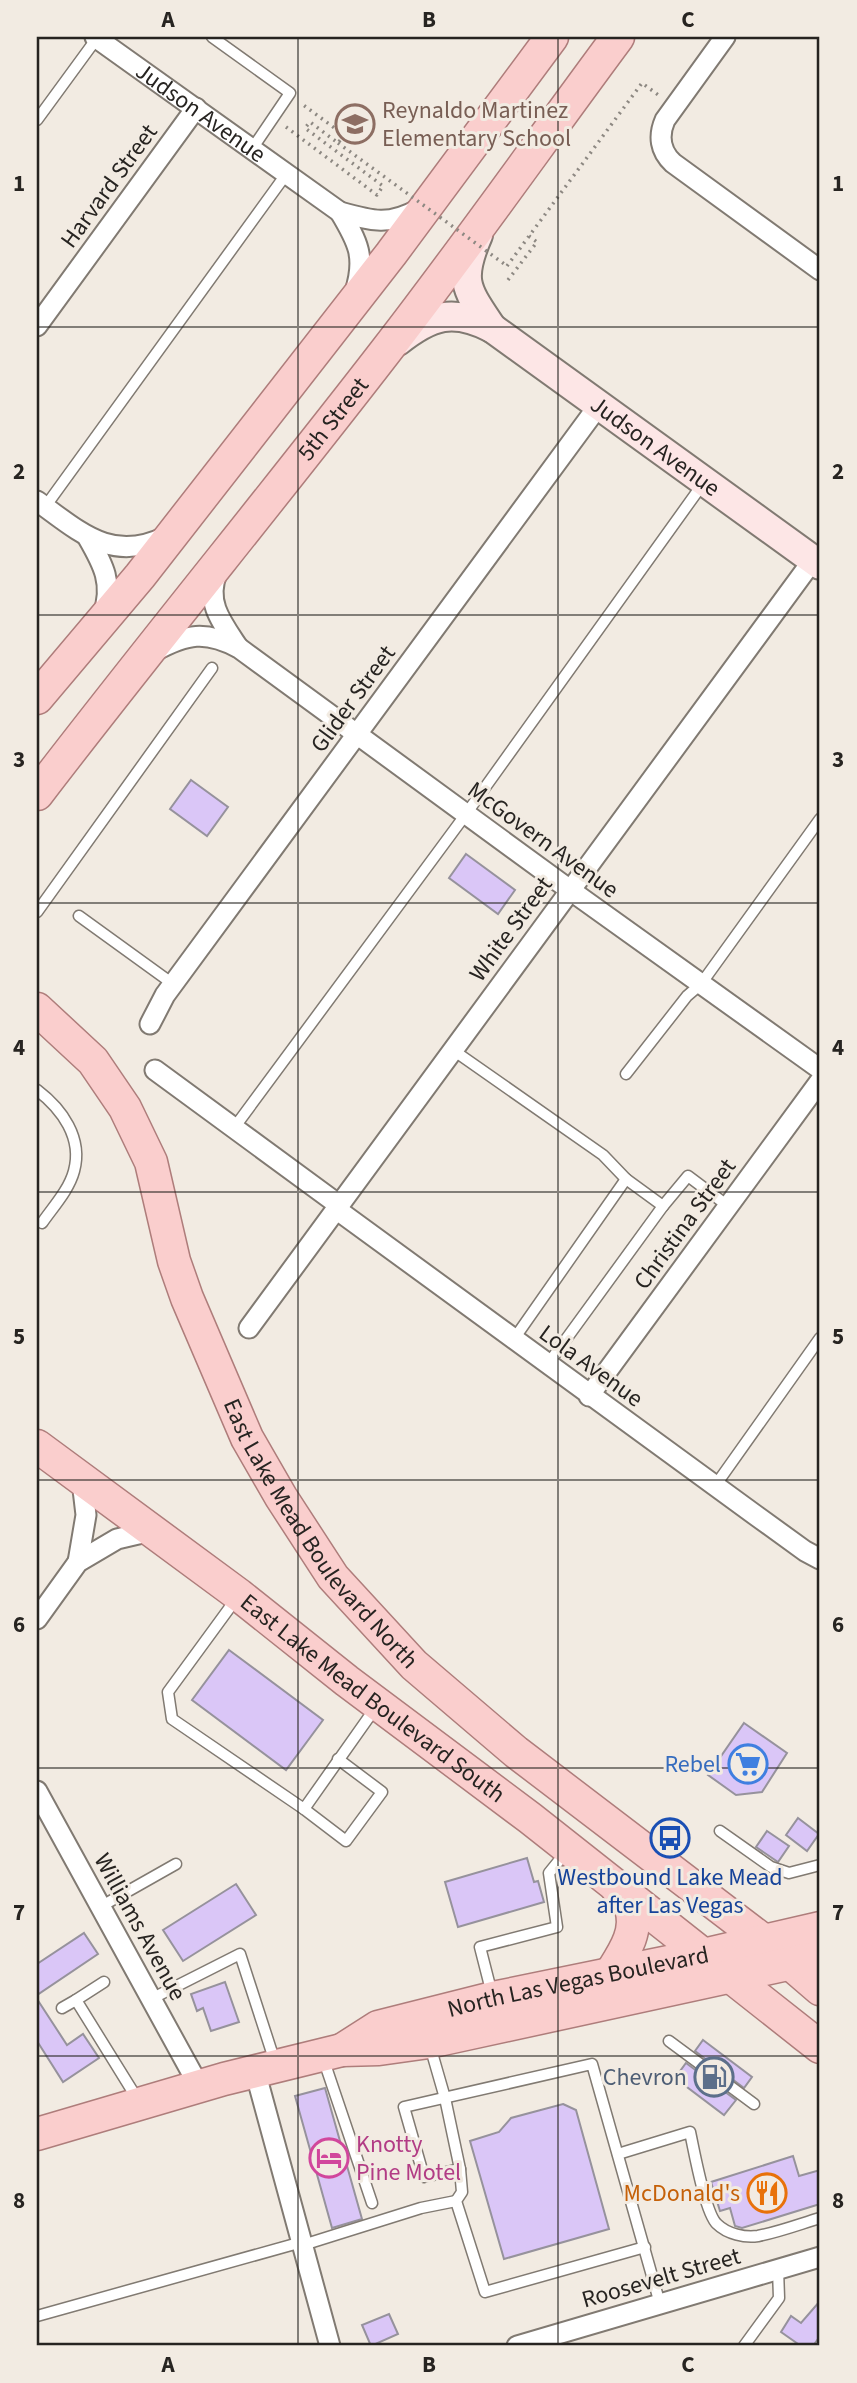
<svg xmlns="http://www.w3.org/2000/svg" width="857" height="2383" font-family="'Source Sans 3',sans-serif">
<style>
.building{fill:#dac6f7;stroke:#96929c;stroke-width:2}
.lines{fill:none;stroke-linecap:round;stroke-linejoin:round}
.lane-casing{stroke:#817a72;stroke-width:13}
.street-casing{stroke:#817a72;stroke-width:23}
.secondary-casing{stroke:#817a72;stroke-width:32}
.primary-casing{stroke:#ae7d7b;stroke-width:35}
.path{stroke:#8d8882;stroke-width:3.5;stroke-dasharray:2 5;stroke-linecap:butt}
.lane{stroke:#fff;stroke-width:10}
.street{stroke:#fff;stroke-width:19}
.secondary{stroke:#fde6e6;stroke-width:28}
.primary{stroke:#facecd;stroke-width:32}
.path-bridge{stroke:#8d8882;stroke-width:3.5;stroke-dasharray:2 5;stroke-linecap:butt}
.grid{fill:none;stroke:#272421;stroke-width:2;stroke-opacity:0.55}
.labels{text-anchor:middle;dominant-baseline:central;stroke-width:6;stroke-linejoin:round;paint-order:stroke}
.education-label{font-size:24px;fill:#785e54;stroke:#f2ebe2;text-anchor:start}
.street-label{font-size:24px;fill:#272421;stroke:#f2ebe2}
.shop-label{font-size:24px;fill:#366cbe;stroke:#f2ebe2;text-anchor:end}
.transit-label{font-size:24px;fill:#164399;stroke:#f2ebe2}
.service-label{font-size:24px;fill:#4e5e75;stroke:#f2ebe2;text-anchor:end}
.hotel-label{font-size:24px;fill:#b23c85;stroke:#f2ebe2;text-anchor:start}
.food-label{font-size:24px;fill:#c56008;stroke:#f2ebe2;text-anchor:end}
.neatline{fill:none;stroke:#272421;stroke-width:2.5}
.grid-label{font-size:23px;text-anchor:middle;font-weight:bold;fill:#272421}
</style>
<rect width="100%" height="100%" fill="#f2ebe2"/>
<!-- building -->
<g class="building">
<polygon points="191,780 228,807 207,836 170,809"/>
<polygon points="466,854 515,890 498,914 449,878"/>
<polygon points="229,1650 323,1720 286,1770 192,1700"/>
<polygon points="744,1723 787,1753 762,1792 736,1795 708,1775"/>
<polygon points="798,1818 819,1834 807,1851 786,1835"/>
<polygon points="767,1831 789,1846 778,1862 756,1847"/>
<polygon points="527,1858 534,1882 538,1881 544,1902 458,1927 445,1882"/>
<polygon points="236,1884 256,1915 183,1961 163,1930"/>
<polygon points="84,1933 98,1954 37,1995 37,1964"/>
<polygon points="225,1982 239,2022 211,2031 203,2008 197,2011 191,1994"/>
<polygon points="37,1999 67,2045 83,2034 99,2058 63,2082 37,2041"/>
<polygon points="703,2040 752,2077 744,2088 695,2051"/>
<polygon points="686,2063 736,2100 724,2115 675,2078"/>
<polygon points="325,2088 362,2219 332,2228 295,2096"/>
<polygon points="563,2104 576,2110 609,2229 504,2259 470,2141 499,2132 511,2118"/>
<polygon points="793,2156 799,2176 820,2170 820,2204 742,2228 735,2226 730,2208 720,2211 711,2182"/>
<polygon points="820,2301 820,2336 813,2346 801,2346 781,2332 791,2316 801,2323"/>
<polygon points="389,2314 398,2334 371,2346 362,2325"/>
</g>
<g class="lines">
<!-- lane casing -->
<g class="lane-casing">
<g id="lane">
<polyline points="212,37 290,93 252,149"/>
<polyline points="37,120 97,38"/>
<polyline points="45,507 287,173"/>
<polyline points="37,912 212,668"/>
<polyline points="79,916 173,984"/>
<polyline points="453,1050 603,1155 626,1179"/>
<polyline points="626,1074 687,996 701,984 820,819"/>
<path d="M37,1090C62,1109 83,1138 74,1171C69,1190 53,1207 42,1223"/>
<polyline points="234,1128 466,814 702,485"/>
<polyline points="663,1206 688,1176 728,1206"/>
<polyline points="514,1339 626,1179 663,1206 548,1364"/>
<polyline points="715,1486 820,1338"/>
<polyline points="236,1599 168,1692 172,1719 304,1809 376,1707"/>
<polyline points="304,1809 346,1841 382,1792 338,1759"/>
<polyline points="720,1831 771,1867 789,1873 820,1865"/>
<polyline points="100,1907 176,1864"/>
<polyline points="104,1982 76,2000 138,2100"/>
<polyline points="492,1994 480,1947 557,1927 549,1873 566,1852"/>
<polyline points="151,1999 240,1954 275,2062"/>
<polyline points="62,2008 76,2000"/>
<polyline points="669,2041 754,2104"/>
<polyline points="430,2046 445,2098 460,2169 462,2192 456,2201 485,2292 645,2247"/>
<polyline points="323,2058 372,2203"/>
<path d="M618,2154L690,2132C694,2150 705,2213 717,2224C727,2234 745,2238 758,2236C779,2232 800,2224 820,2218"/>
<polyline points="460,2169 424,2177 404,2107 592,2064 660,2304"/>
<polyline points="303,2245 421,2208 456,2201"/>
<polyline points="37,2316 302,2242"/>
<polyline points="744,2346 779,2298 778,2269"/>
</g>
</g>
<!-- street casing -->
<g class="street-casing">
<g id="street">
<path id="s1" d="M95,37L340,212C372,221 389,226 419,209"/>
<path d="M725,37L665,120C658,136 660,151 673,163L820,270"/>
<path d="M340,212C358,242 366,257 355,292"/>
<polyline points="37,326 196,108"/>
<path d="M37,501C80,532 112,564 167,536"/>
<path d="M88,538C103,564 114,584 103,615"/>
<path d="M217,573C205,602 222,623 238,647"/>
<path d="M155,651C187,634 205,630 239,648L570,890L820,1069"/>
<polyline points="150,1024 165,995 599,405"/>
<polyline points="155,1070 339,1205"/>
<polyline points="336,1209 758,1517 805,1551 820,1559"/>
<polyline points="249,1328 813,560"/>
<polyline points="589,1396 820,1081"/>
<polyline points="78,1562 86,1515 82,1481"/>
<polyline points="37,1619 78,1562 117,1539 151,1531"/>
<polyline points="37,1791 199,2086"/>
<polyline points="255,2071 330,2346"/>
<polyline points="517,2346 820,2257"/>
</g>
</g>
<!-- secondary casing -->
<g class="secondary-casing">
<g id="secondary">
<path d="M478,235C458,281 466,289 492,328"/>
<path id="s2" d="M398,341C431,315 453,308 492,328L820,565"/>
</g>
</g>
<!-- primary casing -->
<g class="primary-casing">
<g id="primary">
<polyline points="37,698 140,576 391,254 552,37"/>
<path id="s3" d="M37,794C151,645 270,501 385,352C465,249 540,142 618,37"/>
<path id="s4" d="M37,1009L93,1061L125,1108L151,1162L174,1261L187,1298L247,1438L281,1497L333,1577L414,1665L516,1752L764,1941L820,1989"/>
<path id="s5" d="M37,1446L239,1595L347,1681L530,1818L820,2047"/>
<path d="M611,1973C623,1954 640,1930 630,1906C627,1900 621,1893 617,1888"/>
<path id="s6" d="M342,2050L378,2027L493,1998L703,1955L820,1928"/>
<polyline points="37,2134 224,2079 342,2050 379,2049 429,2042 820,1957"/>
</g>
</g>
<!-- path -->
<g class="path">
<polyline points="286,127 377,195 383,186 305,128 310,122 338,143 344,135 302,104"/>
<polyline points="507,266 642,83 661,97"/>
<polyline points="508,280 537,242 529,236"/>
</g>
<!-- lane -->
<use href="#lane" class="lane"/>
<!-- street -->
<use href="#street" class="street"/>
<!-- secondary -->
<use href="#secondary" class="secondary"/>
<!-- primary -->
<use href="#primary" class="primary"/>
<!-- path-bridge -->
<polyline class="path-bridge" points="338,143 507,266"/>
</g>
<!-- grid -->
<path class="grid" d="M298,37V2346M558,37V2346M37,327H820M37,615H820M37,903H820M37,1192H820M37,1480H820M37,1768H820M37,2056H820"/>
<!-- icons -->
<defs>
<g id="school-ring" transform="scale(2.0125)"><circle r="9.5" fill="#f2ebe2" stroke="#8d6e63" stroke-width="1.5"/><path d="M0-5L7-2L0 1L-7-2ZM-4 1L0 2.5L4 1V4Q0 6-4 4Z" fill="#8d6e63"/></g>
<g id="supermarket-ring" transform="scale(2.0125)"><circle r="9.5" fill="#f2ebe2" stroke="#3f7fe0" stroke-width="1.5"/><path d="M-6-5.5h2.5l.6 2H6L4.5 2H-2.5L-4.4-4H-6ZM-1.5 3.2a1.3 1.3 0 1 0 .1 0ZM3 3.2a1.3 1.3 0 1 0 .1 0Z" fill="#3f7fe0"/></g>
<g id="bus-ring" transform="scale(2.0125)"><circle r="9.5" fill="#f2ebe2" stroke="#1a4fb4" stroke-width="1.5"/><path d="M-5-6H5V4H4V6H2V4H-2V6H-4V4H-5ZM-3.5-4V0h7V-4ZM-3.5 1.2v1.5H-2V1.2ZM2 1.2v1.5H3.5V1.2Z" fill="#1a4fb4"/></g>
<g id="fuel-ring" transform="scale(2.0125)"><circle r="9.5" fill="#f2ebe2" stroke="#5c6f8a" stroke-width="1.5"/><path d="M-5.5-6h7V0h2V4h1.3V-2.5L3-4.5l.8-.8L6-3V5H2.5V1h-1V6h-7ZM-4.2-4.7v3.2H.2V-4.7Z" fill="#5c6f8a"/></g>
<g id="hotel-ring" transform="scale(2.0125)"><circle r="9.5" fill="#f2ebe2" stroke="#d1479c" stroke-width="1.5"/><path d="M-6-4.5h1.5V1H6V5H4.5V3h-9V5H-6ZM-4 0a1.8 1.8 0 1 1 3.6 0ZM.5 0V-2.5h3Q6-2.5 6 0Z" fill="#d1479c"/></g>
<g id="restaurant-ring" transform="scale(2.0125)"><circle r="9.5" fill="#f2ebe2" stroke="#e8710a" stroke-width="1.5"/><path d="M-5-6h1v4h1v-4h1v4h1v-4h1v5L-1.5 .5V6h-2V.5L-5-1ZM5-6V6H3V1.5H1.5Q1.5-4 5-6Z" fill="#e8710a"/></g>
</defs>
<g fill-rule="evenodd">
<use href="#school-ring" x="355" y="124"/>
<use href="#supermarket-ring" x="748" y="1764"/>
<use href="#bus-ring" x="670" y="1838"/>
<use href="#fuel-ring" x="714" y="2077"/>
<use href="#hotel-ring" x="329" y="2158"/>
<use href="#restaurant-ring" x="767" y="2193"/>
</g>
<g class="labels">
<!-- education labels -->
<g class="education-label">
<text x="382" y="110">Reynaldo Martinez<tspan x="382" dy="28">Elementary School</tspan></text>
</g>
<!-- street labels -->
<g class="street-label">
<text stroke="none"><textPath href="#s1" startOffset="130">Judson Avenue</textPath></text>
<text transform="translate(109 186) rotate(-54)">Harvard Street</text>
<text stroke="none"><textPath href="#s3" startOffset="478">5th Street</textPath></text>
<text stroke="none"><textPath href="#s2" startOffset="304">Judson Avenue</textPath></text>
<text transform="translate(353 699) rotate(-54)">Glider Street</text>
<text transform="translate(543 840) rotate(36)">McGovern Avenue</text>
<text transform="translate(511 929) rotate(-54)">White Street</text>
<text transform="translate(685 1224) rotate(-54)">Christina Street</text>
<text transform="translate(591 1366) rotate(36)">Lola Avenue</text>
<text stroke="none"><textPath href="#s4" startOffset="607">East Lake Mead Boulevard North</textPath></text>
<text stroke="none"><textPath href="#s5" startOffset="420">East Lake Mead Boulevard South</textPath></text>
<text transform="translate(140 1927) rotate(61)">Williams Avenue</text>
<text stroke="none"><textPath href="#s6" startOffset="248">North Las Vegas Boulevard</textPath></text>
<text transform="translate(661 2278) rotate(-16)">Roosevelt Street</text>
</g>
<!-- shop labels -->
<g class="shop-label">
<text x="721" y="1764">Rebel</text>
</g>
<!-- transit labels -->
<g class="transit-label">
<text x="670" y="1877">Westbound Lake Mead<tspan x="670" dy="28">after Las Vegas</tspan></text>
</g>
<!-- service labels -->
<g class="service-label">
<text x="687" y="2077">Chevron</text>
</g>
<!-- hotel labels -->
<g class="hotel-label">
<text x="356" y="2144">Knotty<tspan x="356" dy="28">Pine Motel</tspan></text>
</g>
<!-- food labels -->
<g class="food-label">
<text x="740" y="2193">McDonald's</text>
</g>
</g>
<!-- border -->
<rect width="857" height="2383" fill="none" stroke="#f2ebe2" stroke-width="77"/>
<rect x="38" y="38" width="780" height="2306" class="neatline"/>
<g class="grid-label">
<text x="168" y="27">A</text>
<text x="429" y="27">B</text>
<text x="688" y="27">C</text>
<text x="19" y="191">1</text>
<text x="838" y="191">1</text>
<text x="19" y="479">2</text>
<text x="838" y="479">2</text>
<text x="19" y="767">3</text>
<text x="838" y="767">3</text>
<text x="19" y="1055">4</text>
<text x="838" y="1055">4</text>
<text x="19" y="1344">5</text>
<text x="838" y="1344">5</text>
<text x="19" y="1632">6</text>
<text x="838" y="1632">6</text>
<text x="19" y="1920">7</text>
<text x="838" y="1920">7</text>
<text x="19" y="2208">8</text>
<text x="838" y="2208">8</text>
<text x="168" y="2372">A</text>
<text x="429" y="2372">B</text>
<text x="688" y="2372">C</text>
</g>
</svg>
